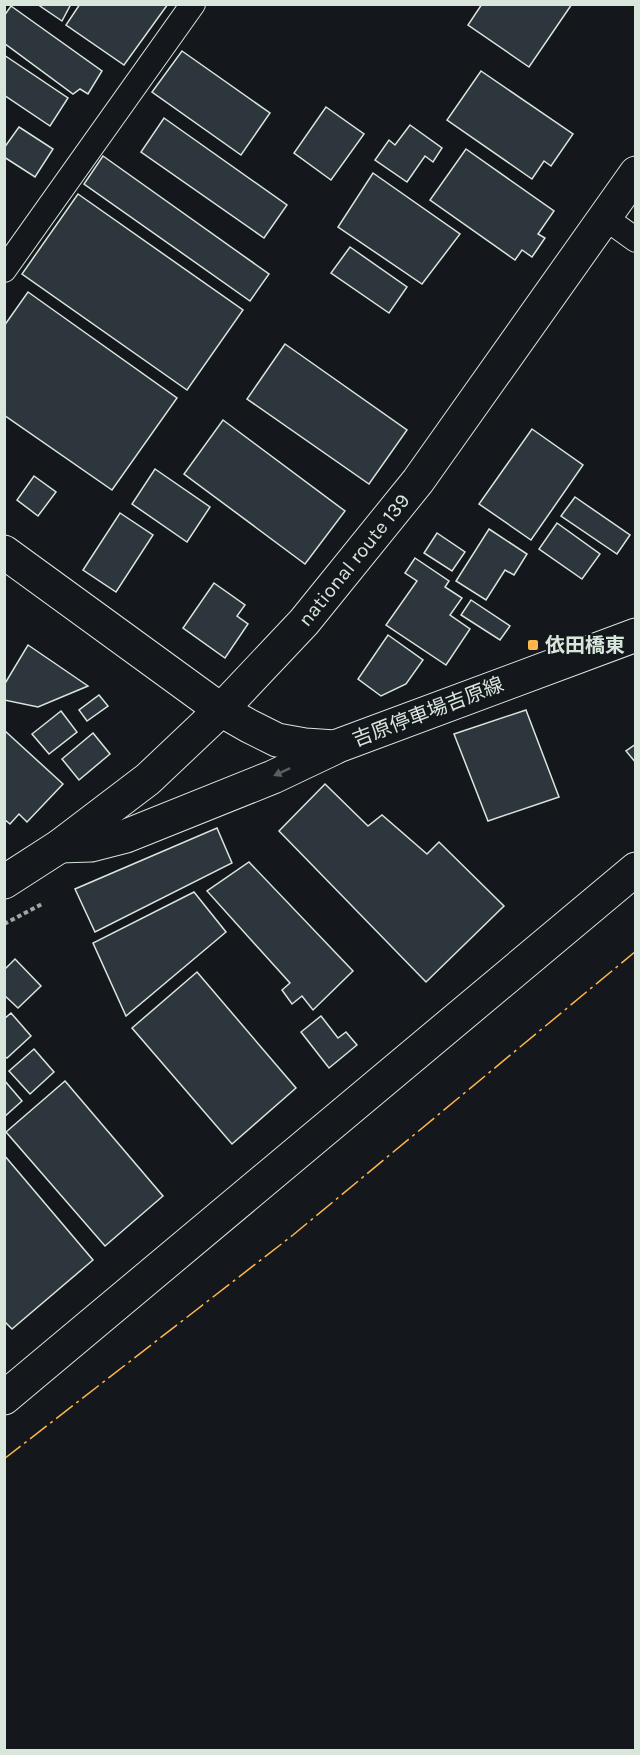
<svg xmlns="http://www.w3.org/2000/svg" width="640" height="1755" font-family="Karla,'Noto Sans JP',sans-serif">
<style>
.building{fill:#2c363c;stroke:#d8e6dc;stroke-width:1.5}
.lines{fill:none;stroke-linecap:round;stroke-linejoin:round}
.street-casing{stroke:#d8e6dc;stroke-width:26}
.secondary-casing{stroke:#d8e6dc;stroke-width:35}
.highway-casing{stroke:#d8e6dc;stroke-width:35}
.path{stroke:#9da8a2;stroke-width:4;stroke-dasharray:4.5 3;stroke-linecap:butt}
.street{stroke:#14181c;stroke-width:24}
.secondary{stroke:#14181c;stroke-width:33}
.highway{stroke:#14181c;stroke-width:33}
.power{stroke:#ffb74d;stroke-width:1.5;stroke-dasharray:21 4.5 3 4.5;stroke-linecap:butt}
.oneway{fill:#59605f}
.poi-dot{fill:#ffb74d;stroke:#14181c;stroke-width:2}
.labels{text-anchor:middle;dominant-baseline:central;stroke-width:4.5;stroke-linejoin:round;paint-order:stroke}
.street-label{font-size:20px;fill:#d8e6dc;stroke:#14181c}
.poi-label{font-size:20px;font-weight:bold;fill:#d8e6dc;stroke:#14181c;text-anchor:start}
</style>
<rect width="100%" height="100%" fill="#14181c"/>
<!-- building -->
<g class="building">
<polygon points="37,4 71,4 62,21"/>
<polygon points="80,4 168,4 124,65 66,25"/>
<polygon points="482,4 572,4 529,67 468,25"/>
<polygon points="11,6 102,71 88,94 80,89 73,94 4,43 4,16"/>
<polygon points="182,51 270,113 241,155 152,92"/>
<polygon points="4,55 68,98 50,126 4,95"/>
<polygon points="481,71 573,134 551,166 544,161 532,179 447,120"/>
<polygon points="326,107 364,134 331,180 294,153"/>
<polygon points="164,118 287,205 264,238 141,152"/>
<polygon points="410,125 442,148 433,162 425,156 407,182 375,160 389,140 395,145"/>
<polygon points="19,127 53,149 35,177 4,157 4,148"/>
<polygon points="466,149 554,211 538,234 545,238 532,257 522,250 515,260 430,200"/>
<polygon points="103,156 269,274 250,301 84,184"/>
<polygon points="373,173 460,234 422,284 338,227"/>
<polygon points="78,194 243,310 187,390 22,274"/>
<polygon points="350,247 407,287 389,313 331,273"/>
<polygon points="28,292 177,398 112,490 4,415 4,326"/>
<polygon points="285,344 407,430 369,484 247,399"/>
<polygon points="223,420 345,511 305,564 184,474"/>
<polygon points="532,429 583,465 531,540 479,504"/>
<polygon points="155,469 210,507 187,542 132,504"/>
<polygon points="34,476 56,492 38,516 17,500"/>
<polygon points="575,497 630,535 617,554 561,516"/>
<polygon points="120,513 153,535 116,592 83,570"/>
<polygon points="557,523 600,554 582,579 539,549"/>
<polygon points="489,529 527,554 514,575 505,570 486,600 456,581"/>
<polygon points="437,533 465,552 452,571 424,553"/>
<polygon points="415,558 449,581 445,587 462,598 450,615 470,629 446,665 386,625 417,581 405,573"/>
<polygon points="214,583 245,605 237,616 248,624 225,658 183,628"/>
<polygon points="471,600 510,626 500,640 461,615"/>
<polygon points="388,635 423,660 406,684 381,696 358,679"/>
<polygon points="28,645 88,686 38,707 4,700 4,685"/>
<polygon points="99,695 108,706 87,721 79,710"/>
<polygon points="526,710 559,797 488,821 454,734"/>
<polygon points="61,711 77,732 49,754 32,734"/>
<polygon points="4,730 63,784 27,822 19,814 10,824 4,819"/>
<polygon points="93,733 110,754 79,780 62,759"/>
<polygon points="636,744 636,763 626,751"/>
<polygon points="325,784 368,826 382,815 427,854 439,842 504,906 426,982 279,831"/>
<polygon points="217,828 232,863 95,932 75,889"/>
<polygon points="249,862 353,971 313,1010 302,996 292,1004 282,990 290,983 207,891"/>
<polygon points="194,892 226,932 126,1016 93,943"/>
<polygon points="15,959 41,986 18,1008 4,995 4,970"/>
<polygon points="197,972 296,1088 232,1144 132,1028"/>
<polygon points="11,1013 31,1036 7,1058 4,1056 4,1019"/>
<polygon points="321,1016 338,1038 346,1032 357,1045 329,1068 301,1032"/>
<polygon points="34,1049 54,1072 30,1094 9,1071"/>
<polygon points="4,1080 22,1101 4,1117"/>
<polygon points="65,1081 163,1196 105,1246 6,1132"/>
<polygon points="4,1155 93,1260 12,1329 4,1321"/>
</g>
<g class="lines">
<!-- street casing -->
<g class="street-casing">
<g id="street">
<polyline points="604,217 636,240"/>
<polyline points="4,270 193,4"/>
</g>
</g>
<!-- secondary casing -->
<g class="secondary-casing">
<g id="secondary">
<polyline points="4,552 221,710 249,726 277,740 305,745 335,747 636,635"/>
<polyline points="60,846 91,845 126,836 273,777 334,748"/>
<polyline points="4,1398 636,869"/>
</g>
</g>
<!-- highway casing -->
<g class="highway-casing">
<polyline id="highway" points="4,882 60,846 148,779 221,710 304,622 418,481 636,173"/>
</g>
<!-- path -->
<polyline class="path" points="4,924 42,904"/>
<!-- street -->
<use href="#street" class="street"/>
<!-- secondary -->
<use href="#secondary" class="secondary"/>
<!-- highway -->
<use href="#highway" class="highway"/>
<!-- power -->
<polyline class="power" points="4,1459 293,1235 636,951"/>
</g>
<!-- one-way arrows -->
<defs><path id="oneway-solid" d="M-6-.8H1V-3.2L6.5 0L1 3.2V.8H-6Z" transform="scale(1.5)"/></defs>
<use class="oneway" href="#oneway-solid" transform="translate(282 772) rotate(155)"/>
<!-- markers -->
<rect class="poi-dot" x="527" y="639" width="12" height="12" rx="3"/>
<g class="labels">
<!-- street labels -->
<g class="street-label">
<text transform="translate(354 560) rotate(-51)">national route 139</text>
<text transform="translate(428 712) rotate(-21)">吉原停車場吉原線</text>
</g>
<!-- poi labels -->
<g class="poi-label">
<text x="545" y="645">依田橋東</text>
</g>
</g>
<!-- border -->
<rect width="640" height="1755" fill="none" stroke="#d8e6dc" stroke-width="12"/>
</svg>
